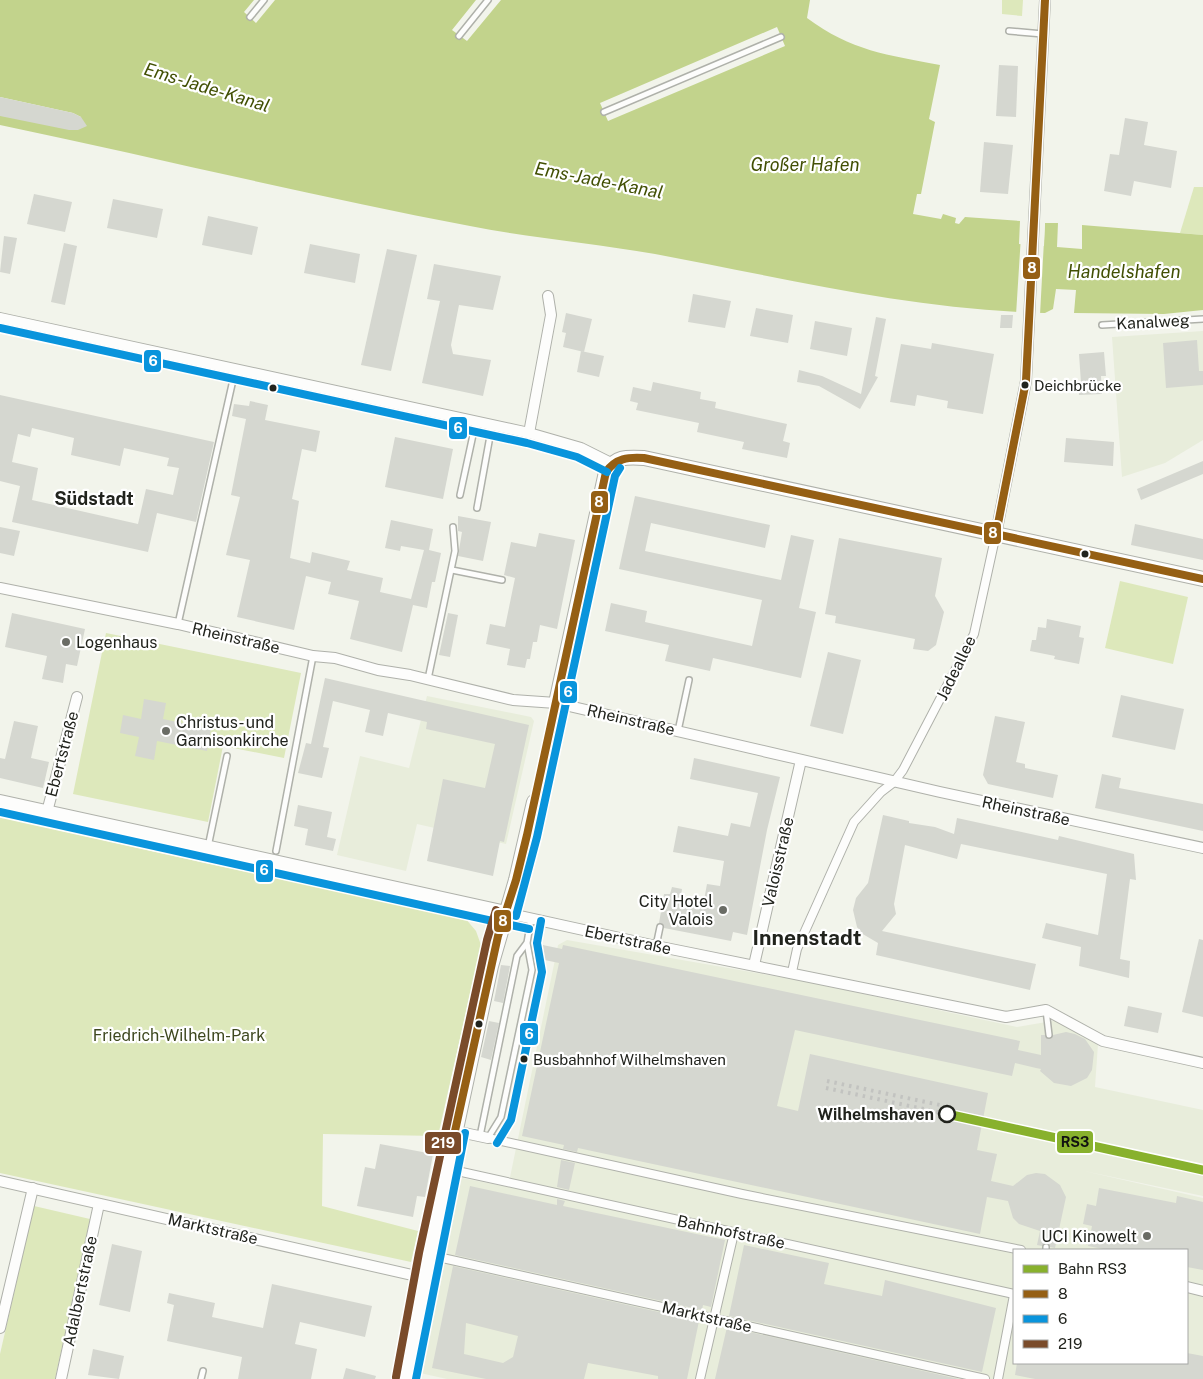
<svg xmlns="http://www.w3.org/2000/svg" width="1203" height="1379" font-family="'Public Sans',sans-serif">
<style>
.built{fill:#e8eddb;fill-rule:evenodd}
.green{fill:#dde8bb}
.water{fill:#c2d38c;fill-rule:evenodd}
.pier{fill:#f2f4eb}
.building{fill:#d5d7d0;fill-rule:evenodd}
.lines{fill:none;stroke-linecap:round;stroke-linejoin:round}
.service-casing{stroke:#afb1aa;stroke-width:8}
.pedestrian-casing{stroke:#afb1aa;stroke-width:10}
.minor-casing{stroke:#afb1aa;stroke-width:12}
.tertiary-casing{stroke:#afb1aa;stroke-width:16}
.service{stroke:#fdfdfc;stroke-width:5}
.pedestrian{stroke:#fdfdfc;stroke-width:8}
.minor{stroke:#fdfdfc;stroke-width:10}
.tertiary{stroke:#fdfdfc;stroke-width:14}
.rail{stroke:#c2c3c0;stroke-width:4;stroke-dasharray:2.5 5;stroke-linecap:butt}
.bus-1-casing{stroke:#fff;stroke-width:11}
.bus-2-casing{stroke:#fff;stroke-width:11}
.bus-3-casing{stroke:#fff;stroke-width:11}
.bus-1{stroke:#955f14;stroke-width:8}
.bus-2{stroke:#0994dc;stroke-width:8}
.bus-3{stroke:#7a4b2a;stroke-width:8}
.rail-1-casing{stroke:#fff;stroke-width:12}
.rail-1{stroke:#88b12d;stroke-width:9}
.bus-dot{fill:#21231d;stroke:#fff;stroke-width:2}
.poi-dot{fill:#6a6c65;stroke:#fff;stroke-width:2}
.stop-dot{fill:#fff;stroke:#21231d;stroke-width:2.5}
.labels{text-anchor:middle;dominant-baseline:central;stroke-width:4.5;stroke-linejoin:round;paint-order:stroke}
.bus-label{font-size:15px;fill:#21231d;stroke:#fff;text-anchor:start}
.street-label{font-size:16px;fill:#21231d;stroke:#fff}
.poi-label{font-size:16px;fill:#21231d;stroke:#fff;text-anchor:start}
.park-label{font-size:16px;fill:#3e481f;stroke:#fff}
.stop-label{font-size:16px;font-weight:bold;fill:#21231d;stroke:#fff;text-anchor:end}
.water-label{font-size:18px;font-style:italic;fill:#425004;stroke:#fff}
.neighbourhood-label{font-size:18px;font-weight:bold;fill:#21231d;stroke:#fff}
.district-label{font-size:21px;font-weight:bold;fill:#21231d;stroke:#fff}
.line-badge{stroke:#fff;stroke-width:2}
.badge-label{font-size:14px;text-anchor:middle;font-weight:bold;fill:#fff}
.pale-badge-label{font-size:14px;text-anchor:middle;font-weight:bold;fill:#111}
</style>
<rect width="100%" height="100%" fill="#f2f4eb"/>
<!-- built -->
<g class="built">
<polygon points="1203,331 1203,440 1165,463 1122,477 1112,337"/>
<polygon points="427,696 531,717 534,721 506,844 417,824 406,871 337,855 360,756 409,768"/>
<path d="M567,940L803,981L1017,1027L1058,1020L1098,1044L1095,1087L1203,1110V1196L1084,1171L1203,1198V1379H447L420,1373L437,1273L456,1190L462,1178L508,1187L558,945ZM1014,1250H1187V1363H1014Z"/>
</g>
<!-- green -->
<g class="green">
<polygon points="1002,0 1023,0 1022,16 1002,14"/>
<polygon points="1194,187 1203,187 1203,235 1180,233"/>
<polygon points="1120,581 1188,597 1173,664 1105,648"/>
<polygon points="106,633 301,673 284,758 223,746 208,822 73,794"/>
<polygon points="0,817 205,863 465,918 476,931 481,945 438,1136 323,1134 322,1206 418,1231 411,1262 0,1173"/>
<polygon points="34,1206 90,1219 55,1379 0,1379 0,1354"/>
</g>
<!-- water -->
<path class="water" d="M0,0H254L244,12L256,23L275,0H476L452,30L467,41L501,0H810L807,18C851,51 888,55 940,65L929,119L935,122L921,194H917L913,214L941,219L943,214L956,218L955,223L959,224L965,217L1020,221L1019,244L1044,246L1045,223H1058L1057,247L1082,249V225L1203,235V310L1164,314L1074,313L1076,290L1056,289L1053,309L1045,313C913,310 784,278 655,254C593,243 531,238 470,226C312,196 157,158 0,125V116L81,117L73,113L0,97ZM777,27L785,46L608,121L600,103Z"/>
<!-- pier -->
<polygon class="pier" points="1022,220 1021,242 1042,244 1043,222 1045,222 1040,315 1016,315"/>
<!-- building -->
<g class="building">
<polygon points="999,65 1018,66 1016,117 996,116"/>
<polygon points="0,97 73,113 81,117 87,126 78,130 69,130 0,116"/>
<polygon points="1125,118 1148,122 1144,145 1177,151 1171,188 1134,181 1131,196 1104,191 1110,154 1119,155"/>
<polygon points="984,142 1013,145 1008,194 980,192"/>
<polygon points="34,194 72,202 65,232 27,224"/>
<polygon points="113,199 163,209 157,238 107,228"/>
<polygon points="208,216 258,227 252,255 202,245"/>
<polygon points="4,236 17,238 10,274 0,272"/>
<polygon points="64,243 77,246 65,305 51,302"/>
<polygon points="310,244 360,254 355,283 304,273"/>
<polygon points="387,249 417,255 391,371 361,365"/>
<polygon points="434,264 501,276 493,310 459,305 451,345 453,354 491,360 483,396 422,383 440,301 427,299"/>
<polygon points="693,294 731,301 725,328 688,322"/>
<polygon points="756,308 793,315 788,343 750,336"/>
<polygon points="566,313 592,319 584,352 563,347 566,333 562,332"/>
<polygon points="1001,315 1013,315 1012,328 1000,328"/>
<polygon points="876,317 886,319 875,376 878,377 860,409 819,386 797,382 799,370 822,376 861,394"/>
<polygon points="815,321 852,328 847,356 810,349"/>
<polygon points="1197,340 1199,371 1203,371 1203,385 1166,388 1163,343"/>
<polygon points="932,343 994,354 983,414 947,408 948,401 917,395 915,406 890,402 901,344 931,349"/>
<polygon points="581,351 604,356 599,377 577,372"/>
<polygon points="1104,352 1106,376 1101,376 1102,394 1079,395 1078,383 1081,383 1079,354"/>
<polygon points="653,382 701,392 700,399 716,402 715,408 787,424 783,441 790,443 787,458 742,449 744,442 697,432 699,423 636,410 638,403 630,401 633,387 651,391"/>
<path d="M0,395L214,442L196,522L157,513L148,552L12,522L20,486L0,481ZM32,428L74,438L71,455L120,466L124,448L169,458L167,466L179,468L173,495L146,489L138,524L32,500L38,468L12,462L18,434L30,437Z"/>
<polygon points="250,401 268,405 265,420 320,431 316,452 302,449 292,499 299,501 290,558 310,563 312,552 350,561 347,570 383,578 380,592 411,599 424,550 401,546 400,551 385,548 391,520 433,529 429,550 441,553 435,582 432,582 427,608 413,605 402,652 350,639 359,601 328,594 331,582 306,576 294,630 237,617 250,560 226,555 240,497 231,495 246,419 232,416 234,404 249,406"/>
<polygon points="395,437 453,449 443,499 385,487"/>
<polygon points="1066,438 1114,442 1113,466 1064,462"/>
<polygon points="1203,461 1203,474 1141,500 1137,489"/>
<polygon points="635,496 770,525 765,548 651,523 645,551 781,580 791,535 814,540 799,608 816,612 801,678 713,658 710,671 665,661 669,645 605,631 611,603 647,611 645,622 752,646 762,600 619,569"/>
<polygon points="458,516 491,522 483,561 458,556 462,532 458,531"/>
<polygon points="1135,524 1203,539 1203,560 1131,545"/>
<polygon points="0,527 20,531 14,556 0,553"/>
<polygon points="539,533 575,540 557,629 540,625 537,642 533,642 530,659 527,659 525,668 507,665 510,649 486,644 490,624 505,627 515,578 504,575 511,542 536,547"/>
<polygon points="839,538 942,558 935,596 944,612 936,645 928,651 913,649 915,639 835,623 836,616 825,614"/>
<polygon points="12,613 85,629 77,666 66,664 63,683 42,679 47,656 5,647"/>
<polygon points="448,613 458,615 450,657 439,655"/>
<polygon points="1047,619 1081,626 1079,637 1084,638 1079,664 1054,659 1055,656 1030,651 1032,640 1036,640 1038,627 1046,628"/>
<polygon points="828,652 861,660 843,734 810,726"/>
<polygon points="325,678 529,725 504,842 500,841 493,876 427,861 443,779 485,788 495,744 426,729 427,722 388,713 383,736 365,732 370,710 333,701 323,747 329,748 322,778 298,773 306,743 311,744"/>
<polygon points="1121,695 1184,709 1175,750 1112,737"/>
<polygon points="144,699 166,703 163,719 211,729 207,751 157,741 154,760 135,756 139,737 120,733 123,715 141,719"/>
<polygon points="995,716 1025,722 1016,762 1025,764 1025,768 1058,775 1053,798 988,784 983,775"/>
<polygon points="14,721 38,726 31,758 49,762 43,788 0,778 0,758 5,759"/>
<polygon points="694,758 780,777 767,830 747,935 733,932 731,941 664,928 663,924 659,923 664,894 670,894 672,887 682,889 681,896 704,900 707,884 720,886 724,861 673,852 678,826 728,836 731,823 750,827 758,793 690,779"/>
<polygon points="1102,774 1121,778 1119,788 1203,804 1203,831 1095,808"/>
<polygon points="298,805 332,812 327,837 336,839 333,851 305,845 308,829 294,826"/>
<polygon points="883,815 909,821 909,823 935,827 954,834 957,818 1058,840 1059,836 1134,854 1136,880 1130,879 1120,959 1130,961 1129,978 1079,966 1081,947 1042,938 1046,923 1098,935 1107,874 961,844 957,859 905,845 894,904 896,914 882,931 1036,964 1030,990 876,955 878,943 861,933 857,927 853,910 856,898 868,883"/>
<polygon points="1199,939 1203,940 1203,1017 1182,1012"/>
<polygon points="538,944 562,949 563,945 1020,1041 1018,1050 1041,1055 1041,1035 1045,1035 1049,1039 1053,1035 1066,1032 1075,1034 1085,1039 1094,1052 1092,1070 1087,1078 1071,1086 1054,1083 1040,1071 1041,1069 1036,1068 1015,1063 1012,1076 795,1030 777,1106 798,1111 810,1054 988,1093 977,1150 997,1154 991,1181 1013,1186 1027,1175 1036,1173 1045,1174 1060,1185 1066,1197 1055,1248 1050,1247 1046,1243 1042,1246 1037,1245 1040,1231 1019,1224 1013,1218 1008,1201 987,1197 980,1234 578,1148 577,1152 563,1149 564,1145 522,1136 559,963 535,958"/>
<polygon points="501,965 510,966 503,1003 494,1001"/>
<polygon points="1128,1006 1162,1013 1158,1033 1124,1026"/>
<polygon points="489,1021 499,1023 491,1060 481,1057"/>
<polygon points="380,1144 433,1154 425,1197 417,1196 413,1217 357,1206 365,1167 375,1169"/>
<polygon points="561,1160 575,1163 569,1190 557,1187"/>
<polygon points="470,1186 557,1205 557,1199 565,1201 563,1206 725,1240 711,1307 703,1305 702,1310 455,1255"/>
<polygon points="1099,1188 1176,1203 1177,1196 1203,1202 1203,1270 1187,1267 1187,1250 1108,1250 1088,1246 1092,1226 1083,1224 1087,1204 1096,1206"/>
<polygon points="112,1244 142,1251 130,1312 99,1305"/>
<polygon points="744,1245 829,1263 824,1284 882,1296 885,1280 996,1308 982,1372 729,1316"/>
<path d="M453,1266L699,1321L687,1379H658V1376L588,1363L584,1379H486L432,1368ZM466,1323L518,1336L513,1357L503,1363L464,1354Z"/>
<polygon points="272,1284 372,1306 365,1337 300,1322 295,1344 317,1349 311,1379 238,1379 242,1357 167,1341 174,1305 167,1303 169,1293 215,1303 212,1317 263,1328"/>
<polygon points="727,1327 959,1379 715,1379"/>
<polygon points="93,1349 124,1356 119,1379 88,1375"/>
<polygon points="1187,1353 1203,1356 1203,1379 1035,1379 1015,1375 1017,1363 1187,1363"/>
<polygon points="346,1368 376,1376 375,1379 343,1379"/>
</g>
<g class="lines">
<!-- service casing -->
<g class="service-casing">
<g id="service">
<polyline points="250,17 264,0"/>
<polyline points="1009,31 1043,34"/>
<polyline points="459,36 488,0"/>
<polyline points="604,112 781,37"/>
<polyline points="1102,325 1203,319"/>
<polyline points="460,495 476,421"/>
<polyline points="477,508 492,425"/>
<polyline points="452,570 502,580"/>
<polyline points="178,624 235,371"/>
<polyline points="428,679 455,551 453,527"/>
<polyline points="678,731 689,680"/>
<polyline points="208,847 227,756"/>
<polyline points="276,851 313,656"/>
<polyline points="656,946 660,927"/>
<polyline points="1046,1010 1049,1035"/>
<polyline points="480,1136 517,956 526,944"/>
<polyline points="488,1138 501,1117 532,970 527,943 531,919"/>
<polyline points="1046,1247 1046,1250"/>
<polyline points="201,1379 203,1371"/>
</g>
</g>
<!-- pedestrian casing -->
<g class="pedestrian-casing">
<g id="pedestrian">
<polyline points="792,972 797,949 854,822 881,792 894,782 903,770 974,634 996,534"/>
<polyline points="488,1138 742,1194 1021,1250"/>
<polyline points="448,1169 1014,1294"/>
<polyline points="429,1255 985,1379"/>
<polyline points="700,1379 734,1233"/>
<polyline points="998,1379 1014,1295"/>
</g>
</g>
<!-- minor casing -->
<g class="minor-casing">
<g id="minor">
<polyline points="0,318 529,433 581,448 611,463"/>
<polyline points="529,433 551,315 548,296"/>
<polyline points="996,534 1026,381 1045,0"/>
<polyline points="0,588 178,624 313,656 335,658 378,670 410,675 513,700 556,703 940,792 1203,848"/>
<polyline points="47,812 77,697"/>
<polyline points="506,913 656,946 1006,1017 1046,1010 1103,1041 1203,1063"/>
<polyline points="754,965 801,760"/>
<polyline points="455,1131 488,1138"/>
<polyline points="0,1181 425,1278"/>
<polyline points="1187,1287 1203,1291"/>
<polyline points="0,1328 33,1188"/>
<polyline points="61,1379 99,1204"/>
</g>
</g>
<!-- tertiary casing -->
<g class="tertiary-casing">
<g id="tertiary">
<path d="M556,703L606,472C615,456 627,457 644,458L1203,579"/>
<polyline points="0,802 506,913"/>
<polyline points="406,1379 429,1255 491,966 516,880 534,802"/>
</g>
</g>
<!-- service -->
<use href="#service" class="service"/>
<!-- pedestrian -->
<use href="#pedestrian" class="pedestrian"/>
<!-- minor -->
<use href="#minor" class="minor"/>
<!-- tertiary -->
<use href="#tertiary" class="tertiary"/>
<!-- rail -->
<g class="rail">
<polyline points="827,1081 940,1105"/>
<polyline points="826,1088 947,1114"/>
</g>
<!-- bus-1 casing -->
<g class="bus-1-casing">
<g id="bus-1">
<polyline points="996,534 1026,381 1045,0"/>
<path d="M455,1131L498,936L516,880L527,835L606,472C616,458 628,457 644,458L1203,579"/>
</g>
</g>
<!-- bus-2 casing -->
<g class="bus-2-casing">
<g id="bus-2">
<polyline points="0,328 527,443 577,457 607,472"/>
<polyline points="0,812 529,929"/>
<polyline points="516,916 537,837 615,476 620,468"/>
<polyline points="497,1143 511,1120 542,972 537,943 541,921"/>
<polyline points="416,1379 465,1133"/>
</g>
</g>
<!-- bus-3 casing -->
<g class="bus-3-casing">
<polyline id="bus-3" points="396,1377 419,1253 487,940 496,910"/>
</g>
<!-- bus-1 -->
<use href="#bus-1" class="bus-1"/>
<!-- bus-2 -->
<use href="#bus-2" class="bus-2"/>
<!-- bus-3 -->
<use href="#bus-3" class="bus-3"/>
<!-- rail-1 casing -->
<g class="rail-1-casing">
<polyline id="rail-1" points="947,1114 1203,1170"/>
</g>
<!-- rail-1 -->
<use href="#rail-1" class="rail-1"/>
</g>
<!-- markers -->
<g class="bus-dot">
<circle cx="1025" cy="385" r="4.5"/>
<circle cx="273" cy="388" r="4.5"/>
<circle cx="1085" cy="554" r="4.5"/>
<circle cx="479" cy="1024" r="4.5"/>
<circle cx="524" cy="1059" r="4.5"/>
</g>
<g class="poi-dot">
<circle cx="66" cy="642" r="5"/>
<circle cx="166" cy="731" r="5"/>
<circle cx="723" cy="910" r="5"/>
<circle cx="1147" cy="1236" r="5"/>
</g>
<circle class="stop-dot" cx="947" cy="1114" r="8"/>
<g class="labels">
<!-- bus labels -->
<g class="bus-label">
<text x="1034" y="385">Deichbrücke</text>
<text x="533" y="1059">Busbahnhof Wilhelmshaven</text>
</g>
<!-- street labels -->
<g class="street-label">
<text transform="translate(1153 322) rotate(-3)">Kanalweg</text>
<text transform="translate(236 638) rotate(13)">Rheinstraße</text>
<text transform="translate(956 668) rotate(-64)">Jadeallee</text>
<text transform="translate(631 720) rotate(13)">Rheinstraße</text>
<text transform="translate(62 754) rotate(-75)">Ebertstraße</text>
<text transform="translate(1026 811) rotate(12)">Rheinstraße</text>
<text transform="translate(778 862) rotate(-77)">Valoisstraße</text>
<text transform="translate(628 940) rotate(12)">Ebertstraße</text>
<text transform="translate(213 1229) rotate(13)">Marktstraße</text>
<text transform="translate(731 1232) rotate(12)">Bahnhofstraße</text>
<text transform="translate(80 1291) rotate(-78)">Adalbertstraße</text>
<text transform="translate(707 1317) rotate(13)">Marktstraße</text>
</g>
<!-- poi labels -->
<g class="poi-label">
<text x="76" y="642">Logenhaus</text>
<text x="176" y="722">Christus- und<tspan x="176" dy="18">Garnisonkirche</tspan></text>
<text x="713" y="901" text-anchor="end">City Hotel<tspan x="713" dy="18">Valois</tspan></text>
<text x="1137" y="1236" text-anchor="end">UCI Kinowelt</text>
</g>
<!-- park labels -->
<g class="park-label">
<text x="179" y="1035">Friedrich-Wilhelm-Park</text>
</g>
<!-- stop labels -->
<g class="stop-label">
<text x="934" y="1114">Wilhelmshaven</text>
</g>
<!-- water labels -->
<g class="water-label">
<text transform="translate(207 87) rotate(17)">Ems-Jade-Kanal</text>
<text x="805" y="164">Großer Hafen</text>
<text transform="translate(599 180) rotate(11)">Ems-Jade-Kanal</text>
<text x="1124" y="271">Handelshafen</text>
</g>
<!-- neighbourhood labels -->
<g class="neighbourhood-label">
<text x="94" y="498">Südstadt</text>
</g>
<!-- district labels -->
<g class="district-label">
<text x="807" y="937">Innenstadt</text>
</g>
</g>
<g class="line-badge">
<rect x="1022" y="256" width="19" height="24" rx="5" fill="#955f14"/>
<rect x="143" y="349" width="19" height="24" rx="5" fill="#0994dc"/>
<rect x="448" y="416" width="20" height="24" rx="5" fill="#0994dc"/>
<rect x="590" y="490" width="19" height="24" rx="5" fill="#955f14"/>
<rect x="983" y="521" width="19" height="24" rx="5" fill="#955f14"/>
<rect x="559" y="680" width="19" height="24" rx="5" fill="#0994dc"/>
<rect x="255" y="859" width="19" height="24" rx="5" fill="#0994dc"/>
<rect x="493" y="909" width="19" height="24" rx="5" fill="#955f14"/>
<rect x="519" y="1022" width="20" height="24" rx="5" fill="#0994dc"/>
<rect x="1056" y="1130" width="38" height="24" rx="5" fill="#88b12d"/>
<rect x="424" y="1131" width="38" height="24" rx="5" fill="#7a4b2a"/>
</g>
<g class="badge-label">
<text x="1032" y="273">8</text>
<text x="153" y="366">6</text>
<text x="458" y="433">6</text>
<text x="599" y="507">8</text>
<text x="993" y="538">8</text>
<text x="568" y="697">6</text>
<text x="264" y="875">6</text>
<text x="503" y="926">8</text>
<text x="529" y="1039">6</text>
<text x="443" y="1148">219</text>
</g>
<g class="pale-badge-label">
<text x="1075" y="1147">RS3</text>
</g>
<!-- legend -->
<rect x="1013" y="1249" width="175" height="115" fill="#ffffff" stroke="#a6a7a5"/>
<rect x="1023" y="1265" width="25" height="8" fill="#88b12d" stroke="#a6a7a5"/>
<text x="1058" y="1274" font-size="15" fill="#21231d">Bahn RS3</text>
<rect x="1023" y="1290" width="25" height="8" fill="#955f14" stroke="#a6a7a5"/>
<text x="1058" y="1299" font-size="15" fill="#21231d">8</text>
<rect x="1023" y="1315" width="25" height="8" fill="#0994dc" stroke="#a6a7a5"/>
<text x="1058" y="1324" font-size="15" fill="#21231d">6</text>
<rect x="1023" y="1340" width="25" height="8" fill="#7a4b2a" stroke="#a6a7a5"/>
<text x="1058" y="1349" font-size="15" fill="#21231d">219</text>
</svg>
